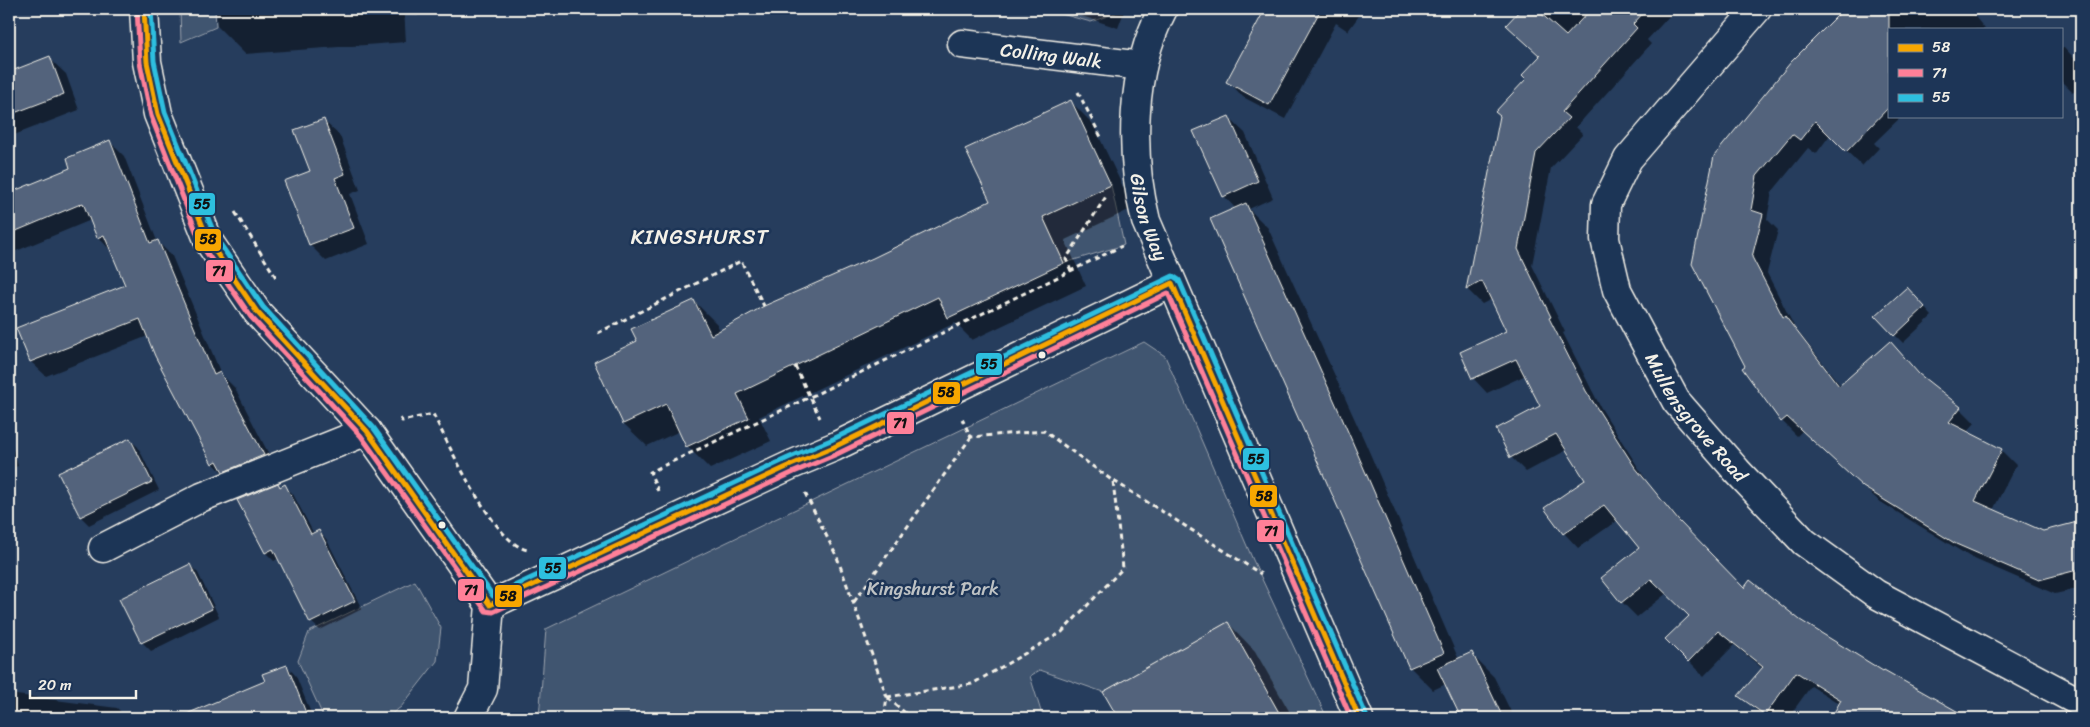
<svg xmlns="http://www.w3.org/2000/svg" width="2090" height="727" font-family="Sriracha,sans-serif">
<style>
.green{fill:#40546f;stroke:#9aa2ac}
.shadow{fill:#0007}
.building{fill:#52647b;stroke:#f4f1e8}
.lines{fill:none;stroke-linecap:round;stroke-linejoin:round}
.minor-casing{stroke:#f4f1e8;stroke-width:31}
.path{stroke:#f4f1e8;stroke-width:3;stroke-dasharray:5 4;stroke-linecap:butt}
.minor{stroke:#1d3557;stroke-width:28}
.bus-1-casing{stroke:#1d3557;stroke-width:9}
.bus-2-casing{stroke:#1d3557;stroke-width:9}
.bus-3-casing{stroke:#1d3557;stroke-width:9}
.bus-1{stroke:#f7a600;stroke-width:5}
.bus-2{stroke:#ff8098;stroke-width:5}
.bus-3{stroke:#2dbfdf;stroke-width:5}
.bus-dot{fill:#f4f1e8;stroke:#1d3557;stroke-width:2}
.labels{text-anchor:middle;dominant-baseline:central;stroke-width:5;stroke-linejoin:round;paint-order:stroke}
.street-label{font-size:19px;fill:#f4f1e8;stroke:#1d3557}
.park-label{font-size:19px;fill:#bec2c4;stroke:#1d3557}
.quarter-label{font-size:21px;letter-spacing:1px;fill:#f4f1e8;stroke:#1d3557}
.line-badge{stroke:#1d3557;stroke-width:2}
.pale-badge-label{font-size:14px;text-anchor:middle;font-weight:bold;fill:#111}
</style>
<rect width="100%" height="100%" fill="#263d5d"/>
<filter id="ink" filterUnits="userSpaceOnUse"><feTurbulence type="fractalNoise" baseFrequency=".02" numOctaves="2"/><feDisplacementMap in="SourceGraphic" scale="10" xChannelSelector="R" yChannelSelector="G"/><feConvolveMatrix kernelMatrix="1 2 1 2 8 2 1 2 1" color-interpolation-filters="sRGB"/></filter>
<g filter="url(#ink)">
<!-- green -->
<g class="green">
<polygon points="180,9 215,9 216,27 181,42"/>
<polygon points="379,9 418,9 418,15 379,14"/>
<polygon points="1055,9 1126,9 1091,22 1054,12"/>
<polygon points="1111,185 1124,245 1064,263 1043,217"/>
<polygon points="1144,342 1165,356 1253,560 1327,718 1282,718 1228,622 1103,692 1040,670 1030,676 1043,718 539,718 546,629"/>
<polygon points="415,581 441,628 437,661 401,707 386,718 324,718 298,661 309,632"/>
</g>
<!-- shadow -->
<g class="shadow">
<polygon points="216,9 404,9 406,42 245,54 217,26"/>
<polygon points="1061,9 1125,9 1118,28"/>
<polygon points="1267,9 1364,9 1348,31 1336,23 1285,119 1243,97 1228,81"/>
<polygon points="1513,9 1676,9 1647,40 1651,44 1576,127 1583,134 1551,168 1532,265 1565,332 1563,333 1601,408 1648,483 1693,537 1744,590 1884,673 1957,713 1959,710 1976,718 1832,718 1840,704 1811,686 1788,718 1765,718 1740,696 1763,669 1734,645 1704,676 1667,639 1690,616 1667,593 1637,617 1622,602 1641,548 1618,520 1578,548 1564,533 1586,480 1567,450 1526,472 1511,457 1542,407 1526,375 1487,393 1473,378 1508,332 1492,299 1482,304 1467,289 1501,116 1528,79 1541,56 1518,14"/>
<polygon points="1848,9 1969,9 1985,29 1889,29 1889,116 1902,116 1874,143 1879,148 1862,166 1830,135 1816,154 1808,148 1772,192 1767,219 1778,230 1767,273 1795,328 1841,386 1905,358 1924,379 1960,408 1975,423 1967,432 2001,450 2016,465 1993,510 2043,532 2081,523 2081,588 2055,594 1972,558 1879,501 1802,431 1797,436 1782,421 1747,366 1693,264 1792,63"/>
<polygon points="2064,47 2081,66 2081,86 2073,93 2061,81 2061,50"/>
<polygon points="49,58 66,74 79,110 9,137 9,73"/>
<polygon points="1070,101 1093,124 1133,208 1065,240 1086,286 972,340 955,323 759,417 771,441 710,469 687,446 680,431 647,446 624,424 639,342 694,301 717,324 720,331 992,202"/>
<polygon points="1228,117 1245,133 1273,198 1249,209 1268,228 1365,442 1459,660 1471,654 1494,677 1514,718 1462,718 1446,684 1433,690 1410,667 1236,209 1224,196"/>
<polygon points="323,120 340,136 360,190 350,194 369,244 326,261 310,245"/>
<polygon points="110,142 124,156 157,241 172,256 221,374 235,388 277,470 228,478 213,463 156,355 148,336 46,376 31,362 18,329 127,286 113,253 98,237 91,220 9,254 9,195 72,168"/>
<polygon points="1915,297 1932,316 1903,343 1895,335"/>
<polygon points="9,436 18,466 9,469"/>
<polygon points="129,439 138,447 159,490 89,525 81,517 59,474"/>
<polygon points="278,485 281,488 285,486 293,494 314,534 319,531 327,540 362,609 320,630 311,622 279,558 274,561 266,553 239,500"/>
<polygon points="190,565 198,573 219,617 151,651 143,643 121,600"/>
<polygon points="9,617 11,625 9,626"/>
<polygon points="1228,623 1255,651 1293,718 1119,718 1105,693"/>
<polygon points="287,666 296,676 313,718 176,718 266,682"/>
<polygon points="9,694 117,708 127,718 9,718"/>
</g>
<!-- building -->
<g class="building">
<polygon points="1265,9 1321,9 1269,105 1226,82"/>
<polygon points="1521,9 1536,9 1566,36 1591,9 1647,9 1633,24 1637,28 1562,112 1569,118 1536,153 1518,249 1551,317 1549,318 1586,391 1634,466 1678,520 1744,588 1750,580 1800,620 1883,671 1884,670 1969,718 1831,718 1841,700 1796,672 1765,715 1738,696 1763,667 1718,631 1688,662 1665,639 1689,616 1651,579 1621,603 1601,578 1639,548 1604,505 1563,534 1544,508 1585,480 1556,434 1510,458 1496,429 1540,406 1516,359 1472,379 1460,352 1506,331 1482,281 1466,290 1500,116 1495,112 1526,79 1522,75 1540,56 1506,25"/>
<polygon points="1844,9 1889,9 1889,107 1846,152 1815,121 1800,140 1792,134 1757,176 1751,210 1763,214 1752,257 1783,317 1785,316 1839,386 1890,341 1919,374 1961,407 1949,422 2002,449 1975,501 2043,531 2081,521 2081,569 2039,580 1956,544 1863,487 1787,417 1781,422 1742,368 1745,366 1692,264 1714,156 1791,62"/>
<polygon points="50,56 64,94 9,115 9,72"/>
<polygon points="1071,100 1111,185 1043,217 1064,263 948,318 938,297 737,394 749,418 686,447 666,404 623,424 594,362 637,341 631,329 694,300 711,335 764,306 873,258 990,201 965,149"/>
<polygon points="1229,116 1258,181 1223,197 1193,131"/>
<polygon points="324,119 345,174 335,178 354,228 309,245 284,181 310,171 294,130"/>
<polygon points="110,140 150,243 158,240 214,375 220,372 264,455 223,472 217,461 212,464 155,356 140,319 30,362 16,328 125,285 104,235 97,238 83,203 9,234 9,193 70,168 67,158"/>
<polygon points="1246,203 1342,418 1444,653 1409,668 1210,219"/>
<polygon points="1907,287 1925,307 1894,336 1875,316"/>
<polygon points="130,438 152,482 80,517 58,473"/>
<polygon points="278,483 280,487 285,484 311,534 319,530 355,601 310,623 273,549 265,553 237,500"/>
<polygon points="190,564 212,609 141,643 119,599"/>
<polygon points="1228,622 1282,718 1118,718 1103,692"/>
<polygon points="1472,652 1503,718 1461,718 1437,668"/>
<polygon points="287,665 308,718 177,718 265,681 262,674"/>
</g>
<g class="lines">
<!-- minor casing -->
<g class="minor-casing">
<g id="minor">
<polyline points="144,9 147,62 158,114 209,242 257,312 367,431 490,605 483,689 468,718"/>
<path id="s1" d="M1163,9C1130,72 1129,153 1146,221L1359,718"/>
<path id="s2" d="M1757,9L1628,159L1606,204L1605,239L1617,290L1676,401L1737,471L1804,542L1876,594L2081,703"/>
<path id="s3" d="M962,44L1142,66"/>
<polyline points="103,548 202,497 367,431"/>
<polyline points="490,605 791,465 834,447 1172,283"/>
</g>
</g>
<!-- path -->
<g class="path">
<polyline points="1078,92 1102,139"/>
<polyline points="235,212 277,279"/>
<polyline points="1071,271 1066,259 1107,195"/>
<polyline points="598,333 741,261 764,306"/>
<polyline points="795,366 820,418"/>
<path d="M400,418L402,421L433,414C448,443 496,548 529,550"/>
<polyline points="1114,481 1261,574"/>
<polyline points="658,491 650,472 810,397 1122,246"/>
<polyline points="805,493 837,557 887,697 884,718"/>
<polyline points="854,602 971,437"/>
<polyline points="887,697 972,684 1062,632 1123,568 1113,481 1044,431 971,437 962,419"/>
<polyline points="888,698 911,718"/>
</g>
<!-- minor -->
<use href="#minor" class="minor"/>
<!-- bus-1 casing -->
<g class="bus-1-casing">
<polyline id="bus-1" points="144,9 147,62 158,114 209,242 257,312 367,431 490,605 791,465 834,447 1172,283 1359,718"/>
</g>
<!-- bus-2 casing -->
<g class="bus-2-casing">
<polyline id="bus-2" points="137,9 140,63 151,116 202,246 251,317 361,436 486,611 493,612 794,472 837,454 1168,293 1351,718"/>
</g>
<!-- bus-3 casing -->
<g class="bus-3-casing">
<polyline id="bus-3" points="151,9 154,61 165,112 216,238 263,307 373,427 493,596 788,458 831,440 1173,276 1179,280 1366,715"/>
</g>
<!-- bus-1 -->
<use href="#bus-1" class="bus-1"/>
<!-- bus-2 -->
<use href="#bus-2" class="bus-2"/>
<!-- bus-3 -->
<use href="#bus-3" class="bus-3"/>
</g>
</g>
<!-- markers -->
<g class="bus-dot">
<circle cx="1042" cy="355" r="4.5"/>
<circle cx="442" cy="525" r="4.5"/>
</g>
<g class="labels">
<!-- street labels -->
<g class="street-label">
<text stroke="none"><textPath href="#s3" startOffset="90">Colling Walk</textPath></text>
<text stroke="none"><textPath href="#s1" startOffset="214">Gilson Way</textPath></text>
<text stroke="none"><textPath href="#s2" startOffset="486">Mullensgrove Road</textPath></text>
</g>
<!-- park labels -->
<g class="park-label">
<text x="933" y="588">Kingshurst Park</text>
</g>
<!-- quarter labels -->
<g class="quarter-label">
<text x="700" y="237">KINGSHURST</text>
</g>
</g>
<g class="line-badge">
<rect x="188" y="192" width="28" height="24" rx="5" fill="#2dbfdf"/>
<rect x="194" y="228" width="28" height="24" rx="5" fill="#f7a600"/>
<rect x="205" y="259" width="29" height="24" rx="5" fill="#ff8098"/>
<rect x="975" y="352" width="28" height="24" rx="5" fill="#2dbfdf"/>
<rect x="932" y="381" width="29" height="24" rx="5" fill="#f7a600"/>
<rect x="886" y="411" width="29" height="24" rx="5" fill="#ff8098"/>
<rect x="1242" y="447" width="28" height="24" rx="5" fill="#2dbfdf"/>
<rect x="1249" y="484" width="29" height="24" rx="5" fill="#f7a600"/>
<rect x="1256" y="519" width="29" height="24" rx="5" fill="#ff8098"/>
<rect x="538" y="556" width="29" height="24" rx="5" fill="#2dbfdf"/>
<rect x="457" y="578" width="28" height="24" rx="5" fill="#ff8098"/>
<rect x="494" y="584" width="29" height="24" rx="5" fill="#f7a600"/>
</g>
<g class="pale-badge-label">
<text x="202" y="209">55</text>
<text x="208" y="244">58</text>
<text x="219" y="276">71</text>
<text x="989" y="369">55</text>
<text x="946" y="397">58</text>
<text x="900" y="428">71</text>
<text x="1256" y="464">55</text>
<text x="1264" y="501">58</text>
<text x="1271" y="536">71</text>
<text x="553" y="573">55</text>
<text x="471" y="595">71</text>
<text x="508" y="601">58</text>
</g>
<!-- margin -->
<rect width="2090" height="727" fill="none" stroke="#1d3557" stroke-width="30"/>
<rect x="15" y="15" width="2060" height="697" fill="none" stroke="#f4f1e8" stroke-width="2" filter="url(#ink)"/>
<!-- legend -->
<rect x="1888" y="28" width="175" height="90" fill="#1d3557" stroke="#738091"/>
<rect x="1898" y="44" width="25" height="8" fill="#f7a600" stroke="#738091"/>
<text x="1932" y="52" font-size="15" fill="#f4f1e8">58</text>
<rect x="1898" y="69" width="25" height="8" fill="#ff8098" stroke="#738091"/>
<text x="1932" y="78" font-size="15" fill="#f4f1e8">71</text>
<rect x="1898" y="94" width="25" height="8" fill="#2dbfdf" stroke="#738091"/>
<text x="1932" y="102" font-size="15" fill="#f4f1e8">55</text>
<!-- scale -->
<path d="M30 690v8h106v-8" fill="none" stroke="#f4f1e8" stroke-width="2.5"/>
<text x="38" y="690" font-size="15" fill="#f4f1e8" stroke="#1d3557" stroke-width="4" paint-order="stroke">20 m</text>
</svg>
